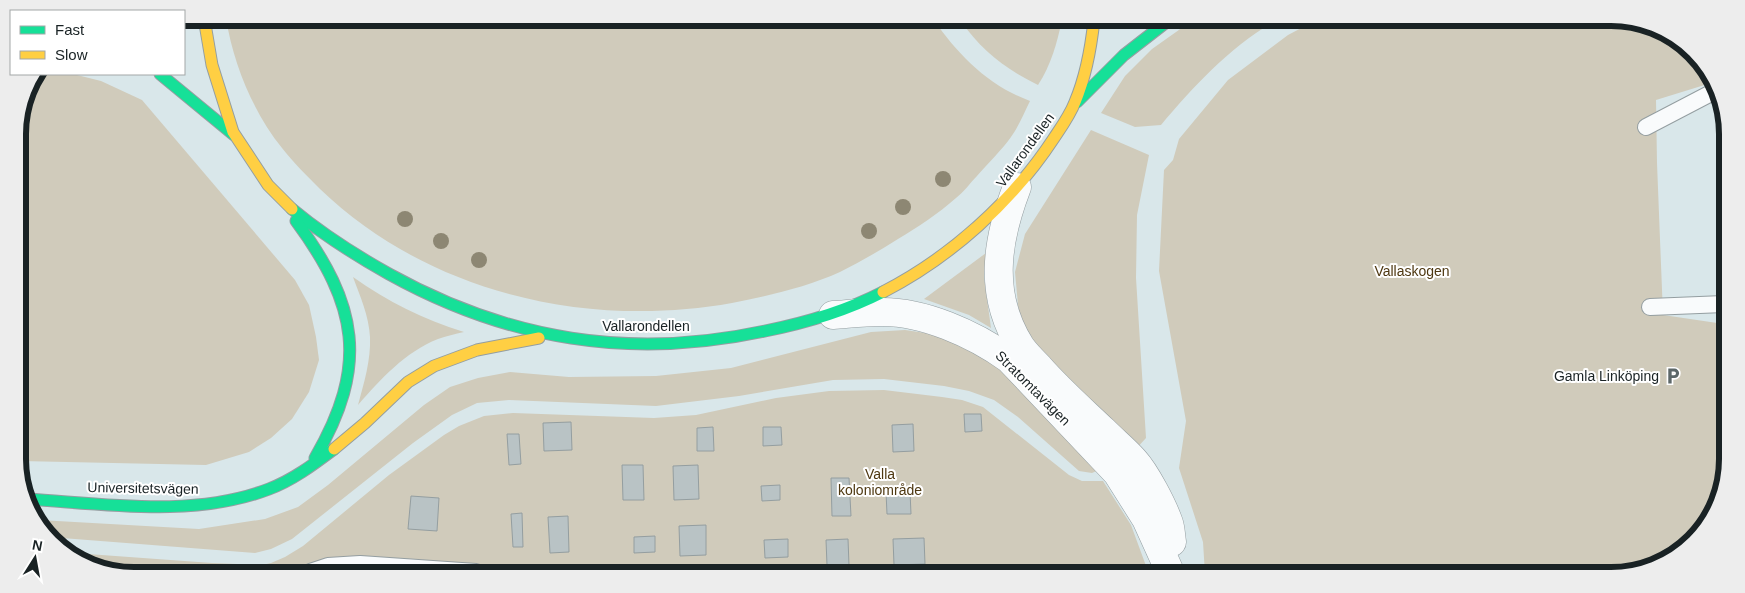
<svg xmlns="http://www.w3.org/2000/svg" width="1745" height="593" font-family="Arial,sans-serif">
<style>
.green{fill:#d0cbbb}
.building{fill:#b9c3c5;stroke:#949ea0}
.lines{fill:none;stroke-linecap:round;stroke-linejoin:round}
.lane-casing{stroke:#949ea1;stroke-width:18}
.street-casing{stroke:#949ea1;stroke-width:29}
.fast-casing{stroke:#949ea1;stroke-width:13}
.slow-casing{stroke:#949ea1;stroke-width:13}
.lane{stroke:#f9fbfc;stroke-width:16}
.street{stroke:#f9fbfc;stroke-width:28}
.fast{stroke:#16e098;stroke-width:11}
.slow{stroke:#ffcf43;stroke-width:11}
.tree{fill:#8d8773}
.labels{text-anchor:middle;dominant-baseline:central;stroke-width:4;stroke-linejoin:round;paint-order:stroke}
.street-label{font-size:14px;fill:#192224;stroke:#fff}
.park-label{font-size:14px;fill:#4e3811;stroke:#fff}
.poi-label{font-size:14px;fill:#192224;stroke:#fff;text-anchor:end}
.rim{fill:none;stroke:#192224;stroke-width:6}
</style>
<rect width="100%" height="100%" fill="#d9e7ea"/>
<!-- green -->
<g class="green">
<path d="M226,18L934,20C958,55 989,86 1030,101C1024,113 1019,126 1011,137C1001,151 988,163 977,176C970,183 964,192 956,198C938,214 918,227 898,239C879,251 860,262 840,272C807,287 768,296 732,303C587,329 428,293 320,189C307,176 293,162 282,148C253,112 233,63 226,18Z"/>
<path d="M960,20H1062C1057,43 1051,65 1038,85C1004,68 982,51 960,20Z"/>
<path d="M1193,20L1275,21C1230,47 1194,86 1161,125L1135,127L1101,113L1125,76L1152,49Z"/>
<polygon points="1319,21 1641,22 1698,57 1711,83 1656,100 1657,163 1663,315 1724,324 1723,489 1682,551 1618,575 1205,574 1203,542 1179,468 1186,421 1159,271 1164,170 1173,160 1179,139 1228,80 1288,35 1307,25"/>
<polygon points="37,74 73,74 101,81 142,100 295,280 309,305 316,337 319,360 309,392 292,419 271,438 249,452 206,465 20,461 18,127 27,89"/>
<polygon points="1091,130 1149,155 1137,215 1136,278 1146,438 1135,450 1036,352 1019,316 1015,272 1025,234"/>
<polygon points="986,253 984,277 991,328 969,315 924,299"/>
<path d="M353,277C388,302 423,319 464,332C455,334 446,336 438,339C405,352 381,379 358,405C364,383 371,360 370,337C369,316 360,296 353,277Z"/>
<polygon points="905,330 939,335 991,360 1101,469 1092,473 1079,471 1018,417 994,400 969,391 944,386 884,379 833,380 739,396 656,406 509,400 477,403 452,415 413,443 292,539 271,549 255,553 49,537 47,536 39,520 199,529 265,519 298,507 328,485 424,405 450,387 478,378 510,372 569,377 656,376 731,368 871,332"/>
<polygon points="884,390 942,397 962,400 983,407 1069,475 1082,481 1103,481 1131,525 1149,574 104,571 74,553 212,563 262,565 271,563 285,557 303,546 389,475 444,435 459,426 484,416 513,413 654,418 696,415 776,398 829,391"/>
</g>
<!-- building -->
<g class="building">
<polygon points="964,414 981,414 982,431 965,432"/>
<polygon points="571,422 572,450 544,451 543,423"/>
<polygon points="913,424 914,451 893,452 892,425"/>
<polygon points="713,427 714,451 697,451 697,428"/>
<polygon points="763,427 781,427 782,445 763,446"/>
<polygon points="507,434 519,434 521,464 509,465"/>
<polygon points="622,465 643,465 644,500 623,500"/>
<polygon points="698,465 699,499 674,500 673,466"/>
<polygon points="831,478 849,478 851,516 832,516"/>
<polygon points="780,485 780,500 762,501 761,486"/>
<polygon points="910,491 911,514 887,514 886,492"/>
<polygon points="411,496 439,498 437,531 408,529"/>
<polygon points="522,513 523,547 513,547 511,514"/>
<polygon points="568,516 569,552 550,553 548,517"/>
<polygon points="706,525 706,555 680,556 679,526"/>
<polygon points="655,536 655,552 634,553 634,537"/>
<polygon points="924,538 925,564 894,565 893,539"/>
<polygon points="788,539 788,557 765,558 764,540"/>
<polygon points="848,539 849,565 827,565 826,540"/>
<polygon points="144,570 144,572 125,571"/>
</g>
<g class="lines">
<!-- lane casing -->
<g class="lane-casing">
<g id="lane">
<polyline points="1646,127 1715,91"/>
<polyline points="1650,307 1724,304"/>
<polyline points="310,572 328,566 360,564 476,572"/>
</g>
</g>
<!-- street casing -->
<g class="street-casing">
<g id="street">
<path d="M1017,187C996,242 988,295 1021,347C1026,354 1033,361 1039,367C1059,390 1082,410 1104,431C1114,441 1125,450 1134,460C1146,473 1163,506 1169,523C1171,529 1171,536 1172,542"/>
<path d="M833,315C848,314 864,312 880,312C923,311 974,334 1009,359L1117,473L1146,519L1171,574"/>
</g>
</g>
<!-- fast casing -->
<g class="fast-casing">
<g id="fast">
<polyline points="160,74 234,135"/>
<polyline points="1077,102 1124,55 1169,20"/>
<path d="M292,209C322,234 355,255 389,274C508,340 631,360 765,331C805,323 846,311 883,292"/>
<path d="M296,221C358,305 369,365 315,458"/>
<path d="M28,499C106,504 194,518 269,489C293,480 314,464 334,449"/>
</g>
</g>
<!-- slow casing -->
<g class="slow-casing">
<g id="slow">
<polyline points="204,18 212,65 233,132 268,185 292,209"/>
<path d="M883,292C951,257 1012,202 1054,138C1062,126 1070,115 1075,102C1086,76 1091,48 1094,20"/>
<polyline points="334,449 365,423 408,382 434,366 477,350 539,338"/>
</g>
</g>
<!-- lane -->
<use href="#lane" class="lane"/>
<!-- street -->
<use href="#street" class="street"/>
<!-- fast -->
<use href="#fast" class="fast"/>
<!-- slow -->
<use href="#slow" class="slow"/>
</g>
<!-- trees -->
<g class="tree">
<circle cx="943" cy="179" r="8"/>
<circle cx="903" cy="207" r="8"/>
<circle cx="405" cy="219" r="8"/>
<circle cx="869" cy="231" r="8"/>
<circle cx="441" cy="241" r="8"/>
<circle cx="479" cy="260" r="8"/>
</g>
<!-- icons -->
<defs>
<g id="parking-bare" transform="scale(1.35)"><path d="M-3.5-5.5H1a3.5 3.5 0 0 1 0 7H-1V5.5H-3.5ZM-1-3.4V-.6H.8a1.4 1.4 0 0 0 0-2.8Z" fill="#5c6769" stroke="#fff" stroke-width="2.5" paint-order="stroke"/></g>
</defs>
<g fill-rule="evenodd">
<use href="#parking-bare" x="1673" y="376"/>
</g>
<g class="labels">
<!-- street labels -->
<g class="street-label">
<text transform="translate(1025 150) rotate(-54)">Vallarondellen</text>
<text x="646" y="326">Vallarondellen</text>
<text transform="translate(1033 388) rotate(45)">Stratomtavägen</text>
<text transform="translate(143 488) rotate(1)">Universitetsvägen</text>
</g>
<!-- park labels -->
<g class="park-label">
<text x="1412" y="271">Vallaskogen</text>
<text x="880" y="474">Valla<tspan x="880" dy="16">koloniområde</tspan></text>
</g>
<!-- poi labels -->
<g class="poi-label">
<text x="1659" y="376">Gamla Linköping</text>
</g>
</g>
<!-- crop -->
<path d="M0 0H1745V593H0ZM134 26H1611A108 108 0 0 1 1719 134V459A108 108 0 0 1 1611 567H134A108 108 0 0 1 26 459V134A108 108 0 0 1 134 26Z" fill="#ededed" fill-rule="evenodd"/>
<path class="rim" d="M134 26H1611A108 108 0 0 1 1719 134V459A108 108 0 0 1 1611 567H134A108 108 0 0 1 26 459V134A108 108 0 0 1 134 26Z"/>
<!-- legend -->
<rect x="10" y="10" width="175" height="65" fill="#ffffff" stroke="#a3a7a7"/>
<rect x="20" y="26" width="25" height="8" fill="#16e098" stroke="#a3a7a7"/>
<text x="55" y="35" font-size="15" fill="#192224">Fast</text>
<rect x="20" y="51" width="25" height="8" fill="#ffcf43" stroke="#a3a7a7"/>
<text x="55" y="60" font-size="15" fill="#192224">Slow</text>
<!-- north arrow -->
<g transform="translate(35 558) rotate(11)" stroke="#ffffff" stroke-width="4" paint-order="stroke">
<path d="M0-4L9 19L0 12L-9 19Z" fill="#192224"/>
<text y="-8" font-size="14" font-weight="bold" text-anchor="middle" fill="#192224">N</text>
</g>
</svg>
